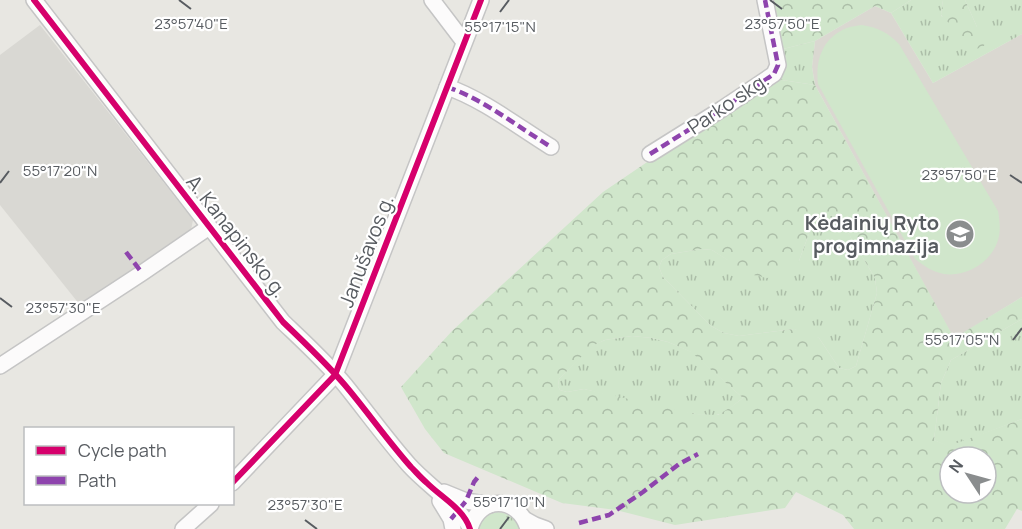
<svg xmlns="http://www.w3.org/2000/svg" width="1022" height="529" font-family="Manrope,sans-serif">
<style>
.industrial{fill:#d9d8d3}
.education{fill:#dad8d1}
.grass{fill:url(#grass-tufts)}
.forest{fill:url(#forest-crowns);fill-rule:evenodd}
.pitch{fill:#d0e6cb}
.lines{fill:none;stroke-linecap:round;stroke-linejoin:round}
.minor-casing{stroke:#c5c5c5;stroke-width:18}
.minor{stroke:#fcfbfb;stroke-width:15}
.quiet{stroke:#8e44ad;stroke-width:4.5;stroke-dasharray:9 4.5;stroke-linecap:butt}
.cycleway-casing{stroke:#fff;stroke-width:10}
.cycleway{stroke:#d6006c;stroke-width:6}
.ticks{fill:none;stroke:#585c61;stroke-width:2}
.labels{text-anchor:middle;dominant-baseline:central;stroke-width:4.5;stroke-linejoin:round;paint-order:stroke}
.street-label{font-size:20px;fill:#585c61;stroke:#fff}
.poi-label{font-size:20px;font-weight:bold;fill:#585c61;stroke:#fff;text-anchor:end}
.ticks-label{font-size:15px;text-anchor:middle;fill:#585c61;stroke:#fff;stroke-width:4.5;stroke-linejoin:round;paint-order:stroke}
</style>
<defs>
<pattern id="grass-tufts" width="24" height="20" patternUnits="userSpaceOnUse" patternTransform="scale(1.5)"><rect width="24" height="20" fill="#d0e6cb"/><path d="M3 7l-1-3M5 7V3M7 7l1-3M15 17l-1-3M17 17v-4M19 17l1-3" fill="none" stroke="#acbea8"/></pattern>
<pattern id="forest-crowns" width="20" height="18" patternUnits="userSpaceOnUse" patternTransform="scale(1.5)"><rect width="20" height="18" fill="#d0e6cb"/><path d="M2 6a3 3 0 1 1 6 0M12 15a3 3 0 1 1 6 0" fill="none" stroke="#acbea8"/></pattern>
</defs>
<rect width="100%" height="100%" fill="#e8e7e2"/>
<!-- industrial -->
<polygon class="industrial" points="40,25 193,220 191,230 80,305 0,205 0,55"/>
<!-- education -->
<polygon class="education" points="875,6 891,13 933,83 1022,34 1022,297 954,339 815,85 812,67 815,41"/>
<!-- grass -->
<g class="grass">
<polygon points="911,0 943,0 941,16 977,27 965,0 1022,0 1022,34 933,83 891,13"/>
<path d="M815,41L812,67L815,85L775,79C786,69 786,63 783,49Z"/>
<polygon points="820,215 830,215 838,216 875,278 877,293 856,366 848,370 839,368 819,338 794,329 739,336 724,333 711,326 663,277 659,267 662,260 671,254 701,249 712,250 728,260 799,261 815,217"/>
<polygon points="1022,319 1022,419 949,447 934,440 941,383 951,360"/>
<path d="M632,336L652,338L668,342L692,352L743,398C736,403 729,410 720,414C703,421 608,395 584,389L567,392L560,390L558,386L559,379L591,346L605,340Z"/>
<path d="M497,512C509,513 516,518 519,529H478C481,519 487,514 497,512Z"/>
</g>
<!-- forest -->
<g class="forest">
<polygon points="774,0 911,0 891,13 875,6 815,41 783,49"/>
<polygon points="943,0 965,0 977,27 987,31 984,46 974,50 941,15"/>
<path d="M775,79L815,85L954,338L1022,297V319L951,360L941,383L934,440L949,446L1022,419V511L1017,509L1005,529H854L843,515L796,492L785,508L675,525L616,510L562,503L444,453L425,429L401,387L452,331L603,192L659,154L726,116ZM820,215H830L838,216L875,278L877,293L856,366L848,370L839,368L819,338L807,331L794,329L739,336L724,333L711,326L663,277L659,267L662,260L671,254L701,249L712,250L749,274L767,278L778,276L799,261L815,217ZM632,336L652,338L668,342L691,352L743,398L731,407L718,415L696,414L584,389L567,392L560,390L558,386L559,379L592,346L605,340ZM950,457H986V493H950Z"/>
</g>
<!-- pitch -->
<path class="pitch" d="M862,25C879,28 887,32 899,44L998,211C1000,222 1001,233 997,243C989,264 965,277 944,274C933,272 924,266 915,259L818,84C815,60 823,37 847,28C852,26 857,26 862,25Z"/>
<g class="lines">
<!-- minor casing -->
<g class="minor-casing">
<g id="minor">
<path d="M34,0L283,322C304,342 326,362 345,385C366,411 386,439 409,465C428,486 455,502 470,527"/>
<polyline points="432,0 464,42"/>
<path d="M447,87C481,98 520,128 551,147"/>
<polyline points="650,154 722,109 774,74 778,65 765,0"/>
<polyline points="0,366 142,273 209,227"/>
<polyline points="232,483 335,375 481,0"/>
<polyline points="444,492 466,501 490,505"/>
<polyline points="440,501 451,519 453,529"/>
<polyline points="526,520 535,525 546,529"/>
<polyline points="183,529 211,504"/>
<path d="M470,529C479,494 519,496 528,529"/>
</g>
</g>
<!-- minor -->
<use href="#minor" class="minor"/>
<!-- quiet -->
<g class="quiet">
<path d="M447,87C481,98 520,128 551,147"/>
<polyline points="650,154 722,109 774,74 778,65 765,0"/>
<polyline points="126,252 142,273"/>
<polyline points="451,519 466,501 474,482 478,477"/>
<polyline points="579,523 609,515 643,492 679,464 698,454"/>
</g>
<!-- cycleway casing -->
<g class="cycleway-casing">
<g id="cycleway">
<path d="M34,0L283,322C304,342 325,362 344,384C367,411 387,440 411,467C416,472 421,478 427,483C441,497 464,509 470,529"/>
<polyline points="232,483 335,375 481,0"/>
</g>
</g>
<!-- cycleway -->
<use href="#cycleway" class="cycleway"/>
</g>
<!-- ticks -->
<path class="ticks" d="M179,0L191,9M770,0L782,9M500,12L509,0M1010,175L1022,183M0,183L9,171M0,298L12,307M1013,340L1022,328M305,520L317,529M500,529L509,517"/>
<!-- icons -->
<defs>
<g id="school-disc" transform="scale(1.5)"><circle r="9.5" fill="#8a8d8e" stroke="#fff"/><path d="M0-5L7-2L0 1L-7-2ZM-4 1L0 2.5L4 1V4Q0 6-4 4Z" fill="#fff"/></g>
</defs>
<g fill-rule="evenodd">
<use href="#school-disc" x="960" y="234"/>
</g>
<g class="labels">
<!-- street labels -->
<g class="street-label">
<text transform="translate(728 103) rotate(-34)">Parko skg.</text>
<text transform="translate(237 236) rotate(52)">A. Kanapinsko g.</text>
<text transform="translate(366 251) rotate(-69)">Janušavos g.</text>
</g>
<!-- poi labels -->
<g class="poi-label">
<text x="939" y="222">Kėdainių Ryto<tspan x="939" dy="23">progimnazija</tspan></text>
</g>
</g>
<g class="ticks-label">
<text x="191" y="29">23°57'40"E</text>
<text x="782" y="29">23°57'50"E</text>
<text x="500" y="32">55°17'15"N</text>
<text x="60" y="176">55°17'20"N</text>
<text x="959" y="180">23°57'50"E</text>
<text x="63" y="313">23°57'30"E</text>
<text x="962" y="345">55°17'05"N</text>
<text x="509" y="507">55°17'10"N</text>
<text x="305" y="510">23°57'30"E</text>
</g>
<!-- legend -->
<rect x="24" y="427" width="210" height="78" fill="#ffffff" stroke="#bcbec0" stroke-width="1.5"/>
<rect x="36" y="446" width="30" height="9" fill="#d6006c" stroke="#bcbec0" stroke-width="1.5"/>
<text x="78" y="457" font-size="18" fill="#585c61">Cycle path</text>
<rect x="36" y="476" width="30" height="9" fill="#8e44ad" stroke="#bcbec0" stroke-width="1.5"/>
<text x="78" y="487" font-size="18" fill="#585c61">Path</text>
<!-- north arrow -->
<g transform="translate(968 475) rotate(306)"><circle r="28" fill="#ffffff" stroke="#bcbec0" stroke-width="1.5"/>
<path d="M0-4.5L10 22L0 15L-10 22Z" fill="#8a8d8e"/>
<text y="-9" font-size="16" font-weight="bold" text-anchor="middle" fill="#585c61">N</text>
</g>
</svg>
